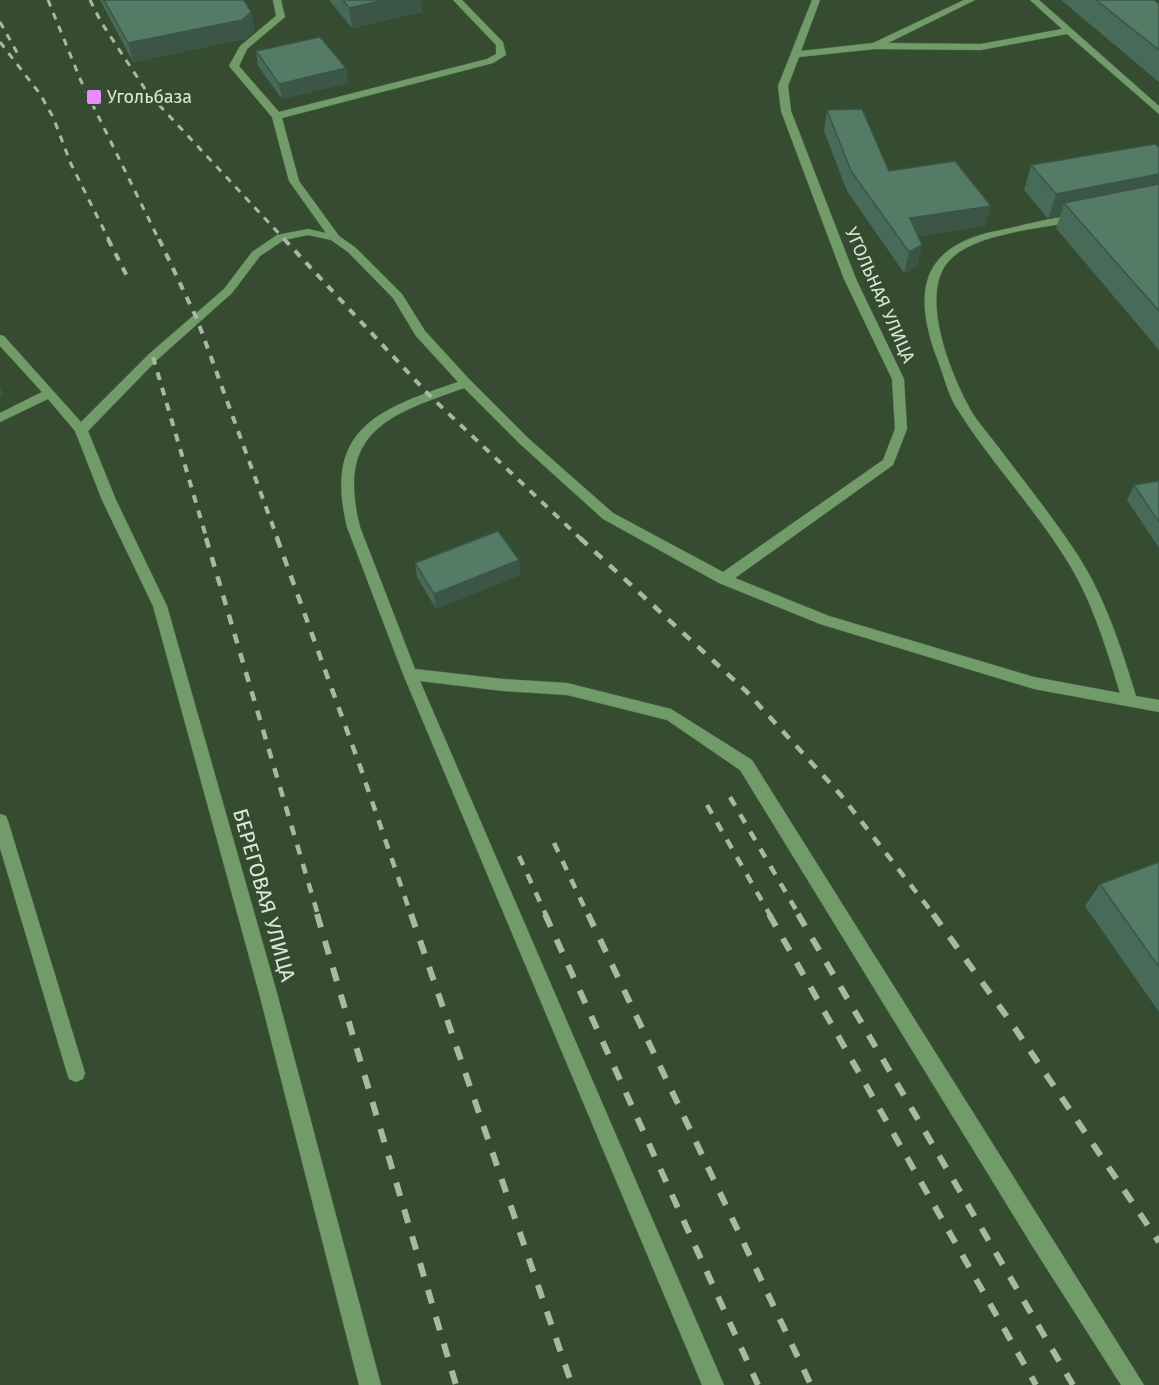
<svg xmlns="http://www.w3.org/2000/svg" width="1159" height="1385" font-family="'Fira Sans',sans-serif">
<style>
.lines{fill:none;stroke-linecap:round;stroke-linejoin:round}
.minor-casing{stroke:#53684e;stroke-width:1}
.minor{fill:#729b6a;fill-rule:evenodd}
.rail-far3{stroke:#a7b8a3;stroke-width:3;stroke-dasharray:7 7;stroke-linecap:butt}
.rail-far2{stroke:#a7b8a3;stroke-width:4;stroke-dasharray:8 8;stroke-linecap:butt}
.rail-far1{stroke:#a7b8a3;stroke-width:4.5;stroke-dasharray:10 10;stroke-linecap:butt}
.rail{stroke:#a7b8a3;stroke-width:6;stroke-dasharray:14 14;stroke-linecap:butt}
.wall{fill:#486a58}
.shaded-wall{fill:#3b5647}
.building{fill:#547b66;stroke:#3b5647;stroke-width:1.5}
.poi-dot{fill:#e98dfe;stroke:#354c30;stroke-width:2}
.labels{text-anchor:middle;dominant-baseline:central;stroke-width:6;stroke-linejoin:round;paint-order:stroke}
.far-poi-label{font-size:18px;fill:#dae9d7;stroke:#354c30;text-anchor:start}
.far-street-label{font-size:18px;fill:#dae9d7;stroke:#354c30}
.street-label{font-size:21px;fill:#dae9d7;stroke:#354c30}
</style>
<rect width="100%" height="100%" fill="#354c30"/>
<g class="lines">
<!-- minor casing -->
<g class="minor-casing">
<g id="minor">
<path d="M273,0H281L285,17L247,49L239,66L279,112L487,59L496,54V45L453,0H462L503,42L506,55L493,63L282,118L299,181L339,236L356,248L402,294L425,331L470,380L528,438L613,513L723,572L883,460L895,429L892,379L844,279L781,111L778,86L812,0H820L801,51L873,43L964,0H975L888,43L981,44L1062,29L1030,0H1039L1159,106V114L1067,34L981,50L875,49L799,57L788,86L791,111L856,279L904,379L907,429L893,465L735,578L829,616L1034,677L1120,693C1106,647 1092,600 1066,559C1033,506 989,460 956,407C948,394 944,376 938,361C913,295 918,247 996,231C1014,228 1067,213 1081,216V220C1044,229 973,232 948,262C920,295 949,369 967,403C974,418 986,431 996,444C1023,480 1052,516 1077,554C1105,597 1121,647 1136,696L1159,700V712L1034,689L820,624L719,583L603,519L520,444L464,388C387,415 336,432 360,527L415,669L503,679L567,683L671,709L752,760L1144,1385H1121L1031,1244L740,770L667,720L567,695L503,691L420,681L724,1385H702L403,674L347,527C323,428 379,409 458,382L416,336L393,298L348,252L331,240L308,235L284,240L260,256L232,293L157,360L88,431L116,500L167,606L277,993L381,1385H359L259,993L153,606L102,500L75,431L48,399L0,422V413L42,392L0,346V335L4,336L81,422L149,354L224,289L252,252L277,235L308,229L326,233L289,181L272,117L229,66L240,46L276,16Z"/>
<polygon points="0,814 6,816 8,821 85,1073 83,1079 76,1082 69,1079 67,1073 0,848"/>
</g>
</g>
<!-- minor -->
<use href="#minor" class="minor"/>
<!-- rail-far3 -->
<g class="rail-far3">
<polyline points="48,0 81,81 159,240"/>
<polyline points="90,0 101,22 147,92 285,240"/>
<polyline points="0,22 19,56"/>
<polyline points="0,42 40,94 53,117 71,164 109,240"/>
</g>
<!-- rail-far2 -->
<g class="rail-far2">
<polyline points="108,239 128,278"/>
<polyline points="159,239 197,319 278,540"/>
<polyline points="284,239 430,396 582,540"/>
<polyline points="153,357 207,540"/>
</g>
<!-- rail-far1 -->
<g class="rail-far1">
<polyline points="206,538 318,915"/>
<polyline points="277,538 361,769 411,915"/>
<polyline points="580,538 746,691 840,794 934,915"/>
<polyline points="730,797 799,915"/>
<polyline points="707,805 770,915"/>
<polyline points="554,843 588,915"/>
<polyline points="519,856 546,915"/>
</g>
<!-- rail -->
<g class="rail">
<polyline points="317,914 456,1385"/>
<polyline points="411,914 572,1385"/>
<polyline points="545,914 758,1385"/>
<polyline points="588,914 811,1385"/>
<polyline points="769,914 1036,1385"/>
<polyline points="798,914 1073,1385"/>
<polyline points="933,914 1010,1021 1159,1242"/>
</g>
</g>
<!-- wall -->
<g class="wall">
<polygon points="100,0 244,0 255,30 245,39 133,62"/>
<polygon points="329,0 421,0 422,12 352,28"/>
<polygon points="1061,0 1154,0 1159,4 1159,82"/>
<polygon points="256,51 346,68 348,83 282,99 258,66"/>
<polygon points="827,110 889,171 985,226 918,236 922,245 917,266 904,273 847,191 824,131"/>
<polygon points="1159,147 1159,350 1056,228 1060,217 1048,219 1024,190 1031,165"/>
<polygon points="1159,481 1159,548 1127,500 1134,485"/>
<polygon points="415,563 520,575 436,609 417,577"/>
<polygon points="1159,862 1159,1012 1085,906 1100,884"/>
</g>
<!-- shaded-wall -->
<g class="shaded-wall">
<polygon points="384,0 421,0 422,12 352,28 349,8"/>
<polygon points="251,12 255,30 245,39 133,62 128,43"/>
<polygon points="346,68 348,83 282,99 279,84"/>
<polygon points="1159,174 1159,198 1064,203 1060,217 1048,219 1056,194"/>
<polygon points="991,206 985,226 905,238 910,218"/>
<polygon points="922,245 917,266 904,273 909,252"/>
<polygon points="0,387 4,396 0,397"/>
<polygon points="519,560 520,575 436,609 434,594"/>
</g>
<!-- building -->
<g class="building">
<polygon points="104,0 244,0 251,12 242,20 128,43"/>
<polygon points="343,0 384,0 349,8"/>
<polygon points="1096,0 1154,0 1159,4 1159,50"/>
<polygon points="320,37 346,68 279,84 256,51"/>
<polygon points="862,109 889,171 955,161 991,206 910,218 922,245 909,252 851,171 827,110"/>
<polygon points="1155,144 1159,147 1159,174 1056,194 1031,165"/>
<polygon points="1159,184 1159,311 1064,203"/>
<polygon points="1159,481 1159,522 1134,485"/>
<polygon points="498,531 519,560 434,594 415,563"/>
<polygon points="1159,862 1159,967 1100,884"/>
</g>
<!-- markers -->
<rect class="poi-dot" x="86" y="89" width="16" height="16" rx="3"/>
<g class="labels">
<!-- far-poi labels -->
<g class="far-poi-label">
<text x="107" y="97">Угольбаза</text>
</g>
<!-- far-street labels -->
<g class="far-street-label">
<text transform="translate(880 295) rotate(66)">УГОЛЬНАЯ УЛИЦА</text>
</g>
<!-- street labels -->
<g class="street-label">
<text transform="translate(264 895) rotate(74)">БЕРЕГОВАЯ УЛИЦА</text>
</g>
</g>
</svg>
